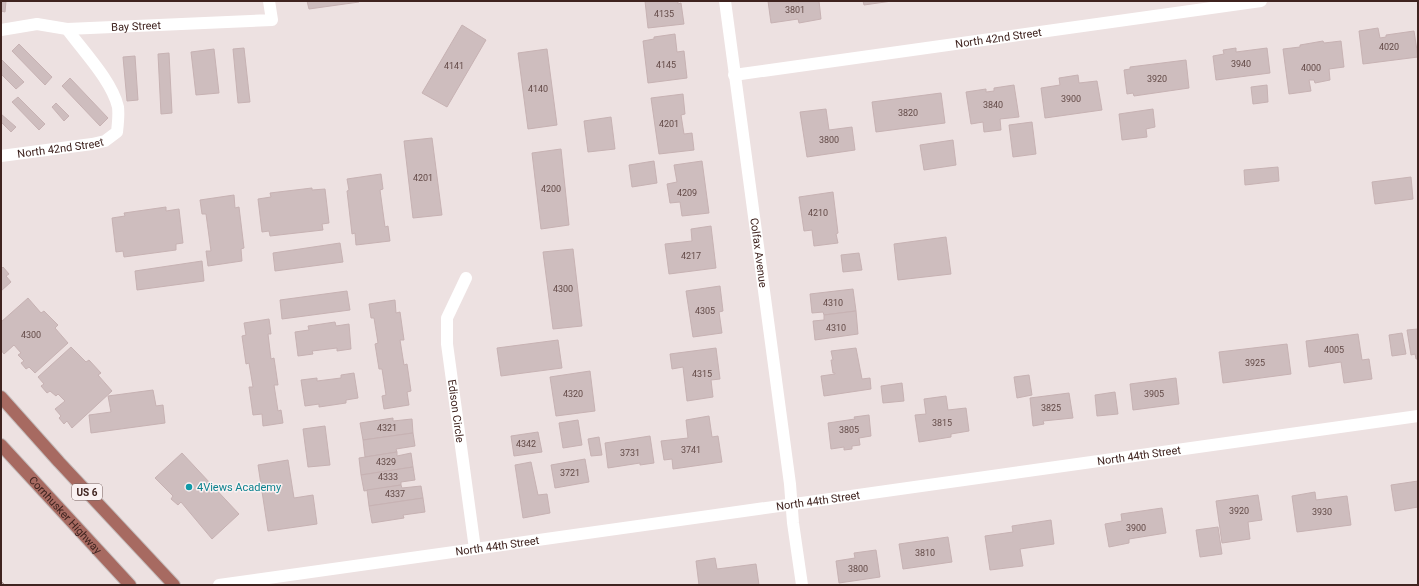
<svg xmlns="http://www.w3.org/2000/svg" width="1419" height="586" font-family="Roboto,sans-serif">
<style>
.building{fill:#cebdbe;stroke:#c7b2b3}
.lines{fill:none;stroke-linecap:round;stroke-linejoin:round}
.major-casing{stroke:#c5bdbc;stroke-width:14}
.minor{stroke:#fff;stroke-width:12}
.major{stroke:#a76a61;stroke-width:12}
.rail-casing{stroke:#7b5d5a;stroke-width:4.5}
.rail{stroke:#f9f1f2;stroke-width:3;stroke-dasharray:9;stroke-linecap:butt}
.culture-dot{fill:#0f9aa8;stroke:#f9f1f2;stroke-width:1.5}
.labels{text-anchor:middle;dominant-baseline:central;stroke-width:3;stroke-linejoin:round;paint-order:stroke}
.number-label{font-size:9px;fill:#634a47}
.shield{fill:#f9f1f2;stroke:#77615e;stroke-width:1}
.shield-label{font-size:10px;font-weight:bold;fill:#3f231f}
.street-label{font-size:11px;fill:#3f231f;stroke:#f9f1f2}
.culture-label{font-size:11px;fill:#0d838f;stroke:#f9f1f2;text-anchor:start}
</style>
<rect width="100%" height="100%" fill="#ede1e1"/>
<!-- building -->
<g class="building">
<polygon points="1,1 6,1 5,12 1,11"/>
<polygon points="307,1 358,1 359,2 309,9"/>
<polygon points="645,1 678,1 678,4 681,3 684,24 648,28"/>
<polygon points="768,1 819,1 821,19 799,23 798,19 771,23"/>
<polygon points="863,1 892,1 864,5"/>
<polygon points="462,25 486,40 447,107 422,93"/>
<polygon points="1378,28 1380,38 1386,37 1386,35 1414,31 1418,57 1363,64 1359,31"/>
<polygon points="675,34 677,52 684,51 687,78 648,83 643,41 654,39 654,37"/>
<polygon points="1323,41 1324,43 1341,41 1344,67 1329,69 1330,80 1315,83 1314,80 1309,80 1311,91 1289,94 1283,49 1300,47 1300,45"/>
<polygon points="19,44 52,77 45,85 12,51"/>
<polygon points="244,48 250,102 238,103 233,49"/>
<polygon points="1236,48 1236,52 1267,48 1270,73 1216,80 1213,56 1224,54 1223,50"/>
<polygon points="214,49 219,93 196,95 191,52"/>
<polygon points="547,49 557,125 528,129 518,53"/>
<polygon points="169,53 172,113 161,114 158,54"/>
<polygon points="135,56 138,100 127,101 123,57"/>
<polygon points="1,59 24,82 16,89 1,74"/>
<polygon points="1186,60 1189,88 1134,96 1133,93 1127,94 1124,70 1130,69 1130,67"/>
<polygon points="1078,75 1079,83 1097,81 1102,110 1045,118 1041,88 1060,85 1059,78"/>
<polygon points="70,78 108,118 100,126 62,86"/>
<polygon points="1014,85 1019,117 1000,119 1001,130 984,132 983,122 971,124 966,92 986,89 986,92 994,91 994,88"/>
<polygon points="1267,85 1268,102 1253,104 1251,87"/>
<polygon points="941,93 945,123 876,132 872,102"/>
<polygon points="683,94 685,114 681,115 684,134 692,133 694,150 659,154 651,98"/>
<polygon points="18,97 45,124 39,130 12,102"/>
<polygon points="56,103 69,116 64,121 52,107"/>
<polygon points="826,109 829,130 852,127 855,150 807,157 800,112"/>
<polygon points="1153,109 1155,127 1146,129 1147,137 1122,140 1119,114"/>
<polygon points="1,114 16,127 11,132 1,122"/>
<polygon points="611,117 615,149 588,152 584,121"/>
<polygon points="1032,122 1036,154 1013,157 1009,125"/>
<polygon points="432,138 442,215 413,218 404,141"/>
<polygon points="953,140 956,165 924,170 920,145"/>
<polygon points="561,149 569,225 541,229 532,153"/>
<polygon points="654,161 657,183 632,187 629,165"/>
<polygon points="702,161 709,213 682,216 680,202 670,203 667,184 677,182 674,165"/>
<polygon points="1278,167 1279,181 1245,185 1244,170"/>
<polygon points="381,174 383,189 380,190 385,227 388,226 390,241 356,245 355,233 352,234 347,191 349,190 347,179"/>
<polygon points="1411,177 1413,199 1375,204 1372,182"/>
<polygon points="312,188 312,190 325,189 329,223 322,224 323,230 270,236 269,231 262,232 258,199 271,197 270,193"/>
<polygon points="833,192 838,233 836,234 838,243 814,246 812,230 804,231 799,197"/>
<polygon points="234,195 235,208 239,207 244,248 241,249 242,261 208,266 206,251 211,251 206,214 202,214 200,200"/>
<polygon points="166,207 166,211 179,209 183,243 176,244 176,250 124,257 123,251 116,252 112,218 125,216 124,213"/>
<polygon points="711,226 716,268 669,274 665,244 692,241 691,229"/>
<polygon points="946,237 951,274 898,280 894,244"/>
<polygon points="340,243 343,262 275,271 273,253"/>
<polygon points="573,249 582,326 553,329 543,252"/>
<polygon points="859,253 862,270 843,272 841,255"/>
<polygon points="202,261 204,281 137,290 135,271"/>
<polygon points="3,267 9,274 6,276 11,282 1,291 1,269"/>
<polygon points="720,286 723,311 719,312 722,333 693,337 686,291"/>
<polygon points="853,289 856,311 824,315 823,312 812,313 810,294"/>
<polygon points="347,291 350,310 282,319 280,300"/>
<polygon points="28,298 41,313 44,311 58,325 55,328 68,343 35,373 29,367 26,369 21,363 24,361 18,355 21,353 14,345 4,354 1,350 1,322"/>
<polygon points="395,300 396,313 400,312 404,340 400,340 404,365 407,364 411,391 407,392 409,405 384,409 382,396 386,395 382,369 379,369 375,344 378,343 374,318 371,318 369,304"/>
<polygon points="856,311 858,334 815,340 813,321 824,320 824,315"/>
<polygon points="269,319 271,334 268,334 271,359 274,358 278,385 274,385 278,411 281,410 283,423 263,426 262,414 253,415 249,387 253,387 249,363 246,364 242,336 246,335 244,323"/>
<polygon points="335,322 336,326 349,324 351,349 337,351 337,348 312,351 313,354 298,356 295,332 309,330 308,326"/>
<polygon points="1418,329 1418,359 1416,359 1415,354 1411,355 1407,330"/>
<polygon points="1402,333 1406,354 1392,356 1389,335"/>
<polygon points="1358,334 1362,360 1369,359 1372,379 1344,383 1341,362 1309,367 1306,341"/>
<polygon points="558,340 562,368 501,376 497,348"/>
<polygon points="1287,344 1291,374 1223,383 1219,352"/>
<polygon points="71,347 86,362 89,360 101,373 98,375 112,391 72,428 67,421 64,424 59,418 61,416 55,409 65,401 58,394 56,396 50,391 47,393 41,386 44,384 38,377"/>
<polygon points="716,348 720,379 711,380 713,397 687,401 683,367 672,369 670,354"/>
<polygon points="856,348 862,379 870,378 871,389 824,396 821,376 835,374 835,373 833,373 831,360 833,360 831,351"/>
<polygon points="590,371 595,411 556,416 550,377"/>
<polygon points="354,373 358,398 346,400 346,403 319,407 319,404 305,406 301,380 317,378 317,381 341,378 341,375"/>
<polygon points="1029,375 1032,395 1017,398 1014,377"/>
<polygon points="1176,378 1179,404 1133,410 1130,384"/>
<polygon points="902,383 904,401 883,403 881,386"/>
<polygon points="153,390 156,406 163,405 165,423 91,433 89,415 111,412 108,396"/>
<polygon points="1115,392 1118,414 1097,416 1095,395"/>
<polygon points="1069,393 1073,418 1043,421 1044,424 1033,426 1030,398"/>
<polygon points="946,396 948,410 966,408 969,431 951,434 951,437 919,442 915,415 926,414 924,399"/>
<polygon points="869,415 871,436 859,438 860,445 852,446 852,449 844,450 844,447 831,449 828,423 855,419 854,417"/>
<polygon points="709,416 712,437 718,436 722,462 673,469 672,459 664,460 661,441 688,438 686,420"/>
<polygon points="393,418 393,421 412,419 413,433 363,440 360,423"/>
<polygon points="578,420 582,445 563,448 559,423"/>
<polygon points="325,426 330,465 308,467 303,429"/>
<polygon points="538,432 542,452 514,456 511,436"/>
<polygon points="413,433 415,446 396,449 397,452 365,457 363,440"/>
<polygon points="650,436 654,463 640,465 640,463 608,468 605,443"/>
<polygon points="599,437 602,455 591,456 588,439"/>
<polygon points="397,452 397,456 411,453 413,467 361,475 359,458"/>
<polygon points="182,453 239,514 212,539 181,502 178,505 171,499 173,496 155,478"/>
<polygon points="585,459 589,482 555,488 551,465"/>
<polygon points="288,460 294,498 313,495 317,524 268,531 258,465"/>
<polygon points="531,462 538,495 547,494 550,513 523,518 515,465"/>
<polygon points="413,467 415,480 401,482 401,485 364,491 361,475"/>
<polygon points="1418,481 1418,507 1395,511 1391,485"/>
<polygon points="401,485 402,488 421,486 423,498 369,506 367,490"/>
<polygon points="1315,492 1316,500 1347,496 1351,525 1297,532 1292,496"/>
<polygon points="1258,495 1262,520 1248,522 1250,539 1222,543 1216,501"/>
<polygon points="423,498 425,512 403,515 404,518 372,523 369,506"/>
<polygon points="1162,508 1166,533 1129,539 1129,543 1109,547 1105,524 1122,521 1121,514"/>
<polygon points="1051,520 1054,544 1020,549 1023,566 990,570 985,536 1013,532 1012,526"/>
<polygon points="1218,527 1222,554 1200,557 1196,530"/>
<polygon points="948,537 952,562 903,569 899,544"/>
<polygon points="876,550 880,577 839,583 836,561 855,558 854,553"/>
<polygon points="715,558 717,569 756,564 759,585 699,585 696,561"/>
</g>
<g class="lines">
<!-- major casing -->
<g class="major-casing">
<g id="major">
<polyline points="1,397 59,462 174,585"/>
<path id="s7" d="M1,445L130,585"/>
</g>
</g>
<!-- minor -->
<g class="minor">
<path id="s1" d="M725,1L790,484L793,523L802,585"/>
<path id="s2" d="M1,30L37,24L67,29L272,20L269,1"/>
<path id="s3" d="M734,75L1261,1"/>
<path id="s4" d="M1,156L92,144L105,141L117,132C118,123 119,115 118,107C112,81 83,51 67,29"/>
<path id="s5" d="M466,278L447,318V344L475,549"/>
<path id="s6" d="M219,585L1418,416"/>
</g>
<!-- major -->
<use href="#major" class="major"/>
<!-- rail casing -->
<g class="rail-casing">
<polyline id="rail" points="1,584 2,585"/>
</g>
<!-- rail -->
<use href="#rail" class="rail"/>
</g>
<!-- markers -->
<circle class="culture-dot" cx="189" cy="487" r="4"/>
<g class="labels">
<!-- number labels -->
<g class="number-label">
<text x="795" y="10">3801</text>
<text x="664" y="14">4135</text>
<text x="1389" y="47">4020</text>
<text x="1241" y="64">3940</text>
<text x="666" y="65">4145</text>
<text x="454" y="66">4141</text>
<text x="1311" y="68">4000</text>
<text x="1157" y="79">3920</text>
<text x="538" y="89">4140</text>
<text x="1071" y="99">3900</text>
<text x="993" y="105">3840</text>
<text x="908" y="113">3820</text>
<text x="669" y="124">4201</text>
<text x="829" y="140">3800</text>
<text x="423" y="178">4201</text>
<text x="551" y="189">4200</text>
<text x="687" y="193">4209</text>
<text x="818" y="213">4210</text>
<text x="691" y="256">4217</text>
<text x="563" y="289">4300</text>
<text x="833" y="303">4310</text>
<text x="705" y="311">4305</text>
<text x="836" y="328">4310</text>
<text x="31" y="335">4300</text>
<text x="1334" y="350">4005</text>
<text x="1255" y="363">3925</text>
<text x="702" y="374">4315</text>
<text x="573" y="394">4320</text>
<text x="1154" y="394">3905</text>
<text x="1051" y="408">3825</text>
<text x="942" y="423">3815</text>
<text x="387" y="428">4321</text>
<text x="849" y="430">3805</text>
<text x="526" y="444">4342</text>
<text x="691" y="450">3741</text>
<text x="630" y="453">3731</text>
<text x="386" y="462">4329</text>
<text x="570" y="473">3721</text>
<text x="388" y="477">4333</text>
<text x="395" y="494">4337</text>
<text x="1239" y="511">3920</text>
<text x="1322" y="512">3930</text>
<text x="1136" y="528">3900</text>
<text x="925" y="553">3810</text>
<text x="858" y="569">3800</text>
</g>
<!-- shield labels -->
<rect class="shield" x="72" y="484" width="30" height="16" rx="3"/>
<g class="shield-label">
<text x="87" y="492">US 6</text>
</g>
<!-- street labels -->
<g class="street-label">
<text stroke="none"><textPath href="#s2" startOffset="136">Bay Street</textPath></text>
<text stroke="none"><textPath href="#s3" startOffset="267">North 42nd Street</textPath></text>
<text stroke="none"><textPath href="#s4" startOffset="60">North 42nd Street</textPath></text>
<text stroke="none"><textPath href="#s1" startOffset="254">Colfax Avenue</textPath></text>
<text stroke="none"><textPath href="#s5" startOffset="138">Edison Circle</textPath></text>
<text stroke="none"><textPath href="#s6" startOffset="929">North 44th Street</textPath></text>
<text stroke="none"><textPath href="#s6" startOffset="605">North 44th Street</textPath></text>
<text stroke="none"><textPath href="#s7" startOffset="95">Cornhusker Highway</textPath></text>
<text stroke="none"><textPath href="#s6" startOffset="281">North 44th Street</textPath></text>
</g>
<!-- culture labels -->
<g class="culture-label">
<text x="197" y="487">4Views Academy</text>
</g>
</g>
<!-- border -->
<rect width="1419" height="586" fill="none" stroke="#3f231f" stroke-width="4"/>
</svg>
